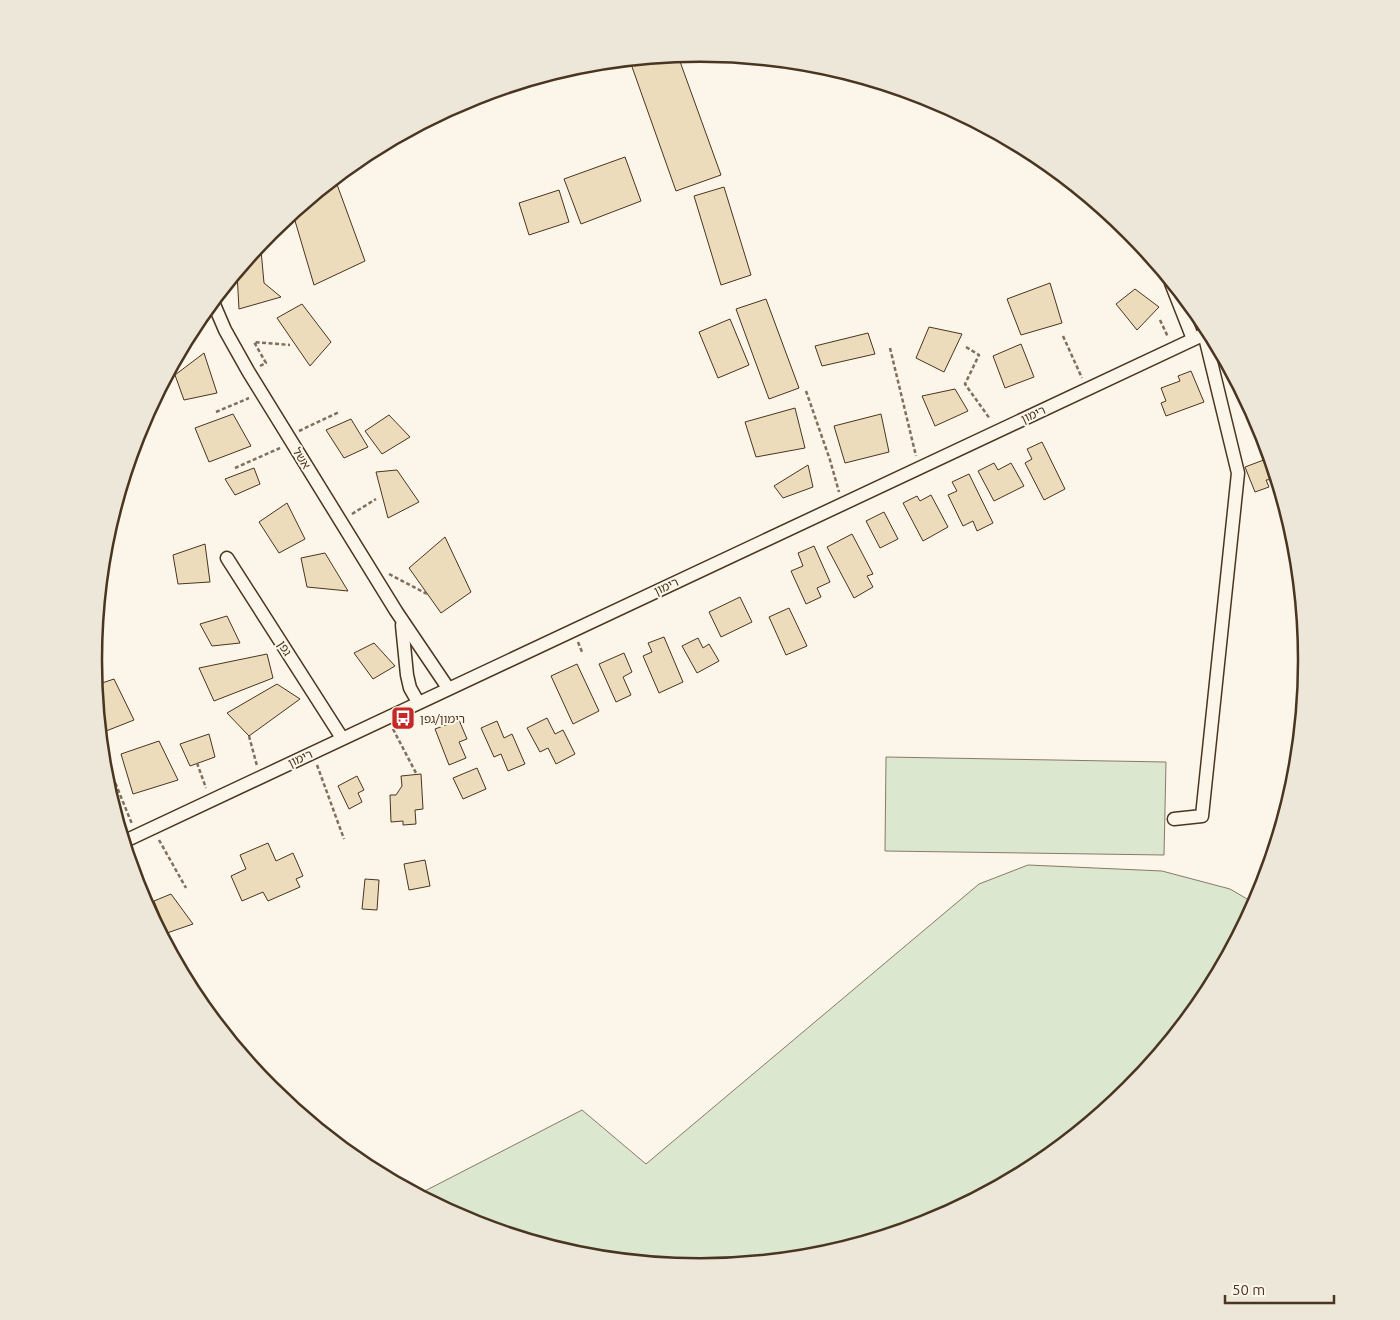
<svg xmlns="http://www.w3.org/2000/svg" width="1400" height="1320" font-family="Ubuntu,'Noto Sans Hebrew',sans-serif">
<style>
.green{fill:#dce7d0;stroke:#887966}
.building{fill:#ecdcbc;stroke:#4a3520}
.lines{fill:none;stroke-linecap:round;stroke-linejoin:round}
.street-casing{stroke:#4a3520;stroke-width:15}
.path{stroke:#7f6f5c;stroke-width:2.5;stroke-dasharray:4 2.5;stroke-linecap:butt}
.street{stroke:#fbf6e9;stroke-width:12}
.labels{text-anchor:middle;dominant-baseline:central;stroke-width:4;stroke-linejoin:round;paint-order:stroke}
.street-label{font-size:12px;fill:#4a3520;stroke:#fbf6e9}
.poi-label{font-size:12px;fill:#4a3520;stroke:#fbf6e9;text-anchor:start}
.rim{fill:none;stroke:#4a3520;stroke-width:2.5}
</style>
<rect width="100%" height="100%" fill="#fbf6e9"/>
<!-- green -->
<g class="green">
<polygon points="886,757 1166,762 1164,855 885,851"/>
<polygon points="1028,865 1162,871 1230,889 1254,903 1204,997 1128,1089 1037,1164 932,1220 818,1255 700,1266 581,1255 468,1220 419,1194 582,1110 646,1164 979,884"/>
</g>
<!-- building -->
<g class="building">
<polygon points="678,56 721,175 676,191 631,64 646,59"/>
<polygon points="625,157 641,201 581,224 564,179"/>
<polygon points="335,179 365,261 314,285 293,214"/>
<polygon points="724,187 751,275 721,285 694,196"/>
<polygon points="559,190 569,222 529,235 519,203"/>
<polygon points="261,250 264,283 281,297 239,309 237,273 255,252"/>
<polygon points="1050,283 1062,323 1021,335 1007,299"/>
<polygon points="1135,289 1159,307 1137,330 1116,304"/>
<polygon points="766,299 799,388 769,399 736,309"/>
<polygon points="302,304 331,342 310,366 277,318"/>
<polygon points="730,319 749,365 718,378 699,332"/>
<polygon points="929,327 962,334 944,372 916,358"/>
<polygon points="868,333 875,354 822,366 815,346"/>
<polygon points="1021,344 1034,377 1005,388 993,356"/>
<polygon points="204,353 217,393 184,400 175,375"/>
<polygon points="1191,371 1204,402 1166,416 1161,403 1166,401 1161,388 1180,381 1178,376"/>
<polygon points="955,389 968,411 935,426 922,396"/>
<polygon points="795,408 805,448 756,457 745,422"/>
<polygon points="233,414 251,446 209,462 195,428"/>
<polygon points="881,414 889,452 845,463 834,426"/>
<polygon points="389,415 410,437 382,454 365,431"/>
<polygon points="351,419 368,447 344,458 326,430"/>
<polygon points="1042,442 1065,489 1044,500 1025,463 1032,459 1027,449"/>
<polygon points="1269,458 1275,479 1266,480 1269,487 1255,492 1245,467"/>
<polygon points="994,463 998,470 1011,463 1024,486 994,501 978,471"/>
<polygon points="808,465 813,487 783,498 774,486"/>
<polygon points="254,468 260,484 235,495 225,479"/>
<polygon points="397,470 419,502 388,518 376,472"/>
<polygon points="969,474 993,523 977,531 973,521 963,526 948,495 957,491 952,482"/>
<polygon points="931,495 948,527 923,541 903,503 917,496 920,501"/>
<polygon points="287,503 305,539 279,553 259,522"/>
<polygon points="884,512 898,539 880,548 866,521"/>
<polygon points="852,534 873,574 867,576 873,587 854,598 827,547"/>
<polygon points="445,537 471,592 441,613 409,568"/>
<polygon points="205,544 210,582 178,584 173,555"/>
<polygon points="814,546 830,582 817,588 821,597 806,604 791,571 803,566 798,553"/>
<polygon points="325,553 348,591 307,587 301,558"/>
<polygon points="740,597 752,622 721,637 709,612"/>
<polygon points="789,608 807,646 786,655 769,617"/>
<polygon points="227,616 240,643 212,646 200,624"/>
<polygon points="664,637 683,682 659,693 643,656 652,652 648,643"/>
<polygon points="698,638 703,648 709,644 719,661 697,673 682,646"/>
<polygon points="374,643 395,666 373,679 354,653"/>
<polygon points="624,653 632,672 623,677 631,695 616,702 599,664"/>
<polygon points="267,654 273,678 214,701 199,668"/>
<polygon points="577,664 599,711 573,724 551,676"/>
<polygon points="114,679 134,720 101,733 96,685"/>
<polygon points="277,684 300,699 249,736 227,713"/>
<polygon points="547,718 555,734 563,730 575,754 556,764 548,748 540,752 527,728"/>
<polygon points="459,720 467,739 459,742 466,758 449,765 435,729"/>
<polygon points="497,721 504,738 512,734 525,764 508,771 501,754 494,757 481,728"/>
<polygon points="209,734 215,757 190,766 180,744"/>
<polygon points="159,741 178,780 133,794 121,754"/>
<polygon points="477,768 486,789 463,799 453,778"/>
<polygon points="421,774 423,809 415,810 416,824 403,825 403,821 391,822 390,795 396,795 402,786 401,776"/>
<polygon points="357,776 364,790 358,793 362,802 349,809 338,786"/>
<polygon points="268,843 276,861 293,853 303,876 296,879 300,887 268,901 263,892 242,901 231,876 246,869 240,855"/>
<polygon points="425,860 430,886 409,890 404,864"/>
<polygon points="365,879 379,880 377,910 362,909"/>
<polygon points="171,894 193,924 167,933 154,901"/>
</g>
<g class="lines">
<!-- street casing -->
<g class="street-casing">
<g id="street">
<polyline points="1171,283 1193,339"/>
<polyline points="213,302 225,330 248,371 396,611 448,688"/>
<polyline points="227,558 342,738"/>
<polyline points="402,625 407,675 410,688 418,702"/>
<polyline points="1174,819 1202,816 1238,473 1204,333"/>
<polyline points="125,841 1209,332"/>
</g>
</g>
<!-- path -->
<g class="path">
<polyline points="1160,320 1168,337"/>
<polyline points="1063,336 1082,378"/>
<polyline points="966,347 979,355 965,384 990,419"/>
<polyline points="890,348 916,456"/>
<polyline points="182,349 183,357"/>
<polyline points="260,366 266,363 254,342 290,345"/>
<polyline points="806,391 830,460 839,492"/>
<polyline points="216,412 249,398"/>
<polyline points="299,431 339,412"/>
<polyline points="235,468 280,448"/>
<polyline points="352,514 376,499"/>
<polyline points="389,574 427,594"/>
<polyline points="578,642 582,652"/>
<polyline points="393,729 416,773"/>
<polyline points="249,736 257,766"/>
<polyline points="197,763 206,788"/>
<polyline points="108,765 132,824"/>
<polyline points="317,765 344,839"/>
<polyline points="159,840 186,888"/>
</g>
<!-- street -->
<use href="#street" class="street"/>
</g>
<!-- icons -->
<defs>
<g id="bus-square" transform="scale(1.25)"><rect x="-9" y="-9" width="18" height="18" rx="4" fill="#c62828" stroke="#fbf6e9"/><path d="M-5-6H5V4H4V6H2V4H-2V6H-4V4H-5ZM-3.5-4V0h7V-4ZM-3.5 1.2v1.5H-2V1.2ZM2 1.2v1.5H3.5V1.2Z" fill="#fff"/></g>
</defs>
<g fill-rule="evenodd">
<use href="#bus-square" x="403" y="718"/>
</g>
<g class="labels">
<!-- street labels -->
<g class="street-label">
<text transform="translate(1033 414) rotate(-25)">רימון</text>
<text transform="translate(302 458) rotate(58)">אשל</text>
<text transform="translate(666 586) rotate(-25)">רימון</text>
<text transform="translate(285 648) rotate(58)">גפן</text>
<text transform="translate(300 758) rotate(-25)">רימון</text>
</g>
<!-- poi labels -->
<g class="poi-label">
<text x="420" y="718">רימון/גפן</text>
</g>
</g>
<!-- crop -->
<path d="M0 0H1400V1320H0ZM102 660a598 598 0 1 1 1196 0a598 598 0 1 1-1196 0Z" fill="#ede7d9" fill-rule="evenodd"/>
<path class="rim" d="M102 660a598 598 0 1 1 1196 0a598 598 0 1 1-1196 0Z"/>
<!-- scale -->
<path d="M1225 1295v8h109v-8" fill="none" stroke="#4a3520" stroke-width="2.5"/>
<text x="1232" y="1295" font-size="15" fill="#4a3520" stroke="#fbf6e9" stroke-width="4" paint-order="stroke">50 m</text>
</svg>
